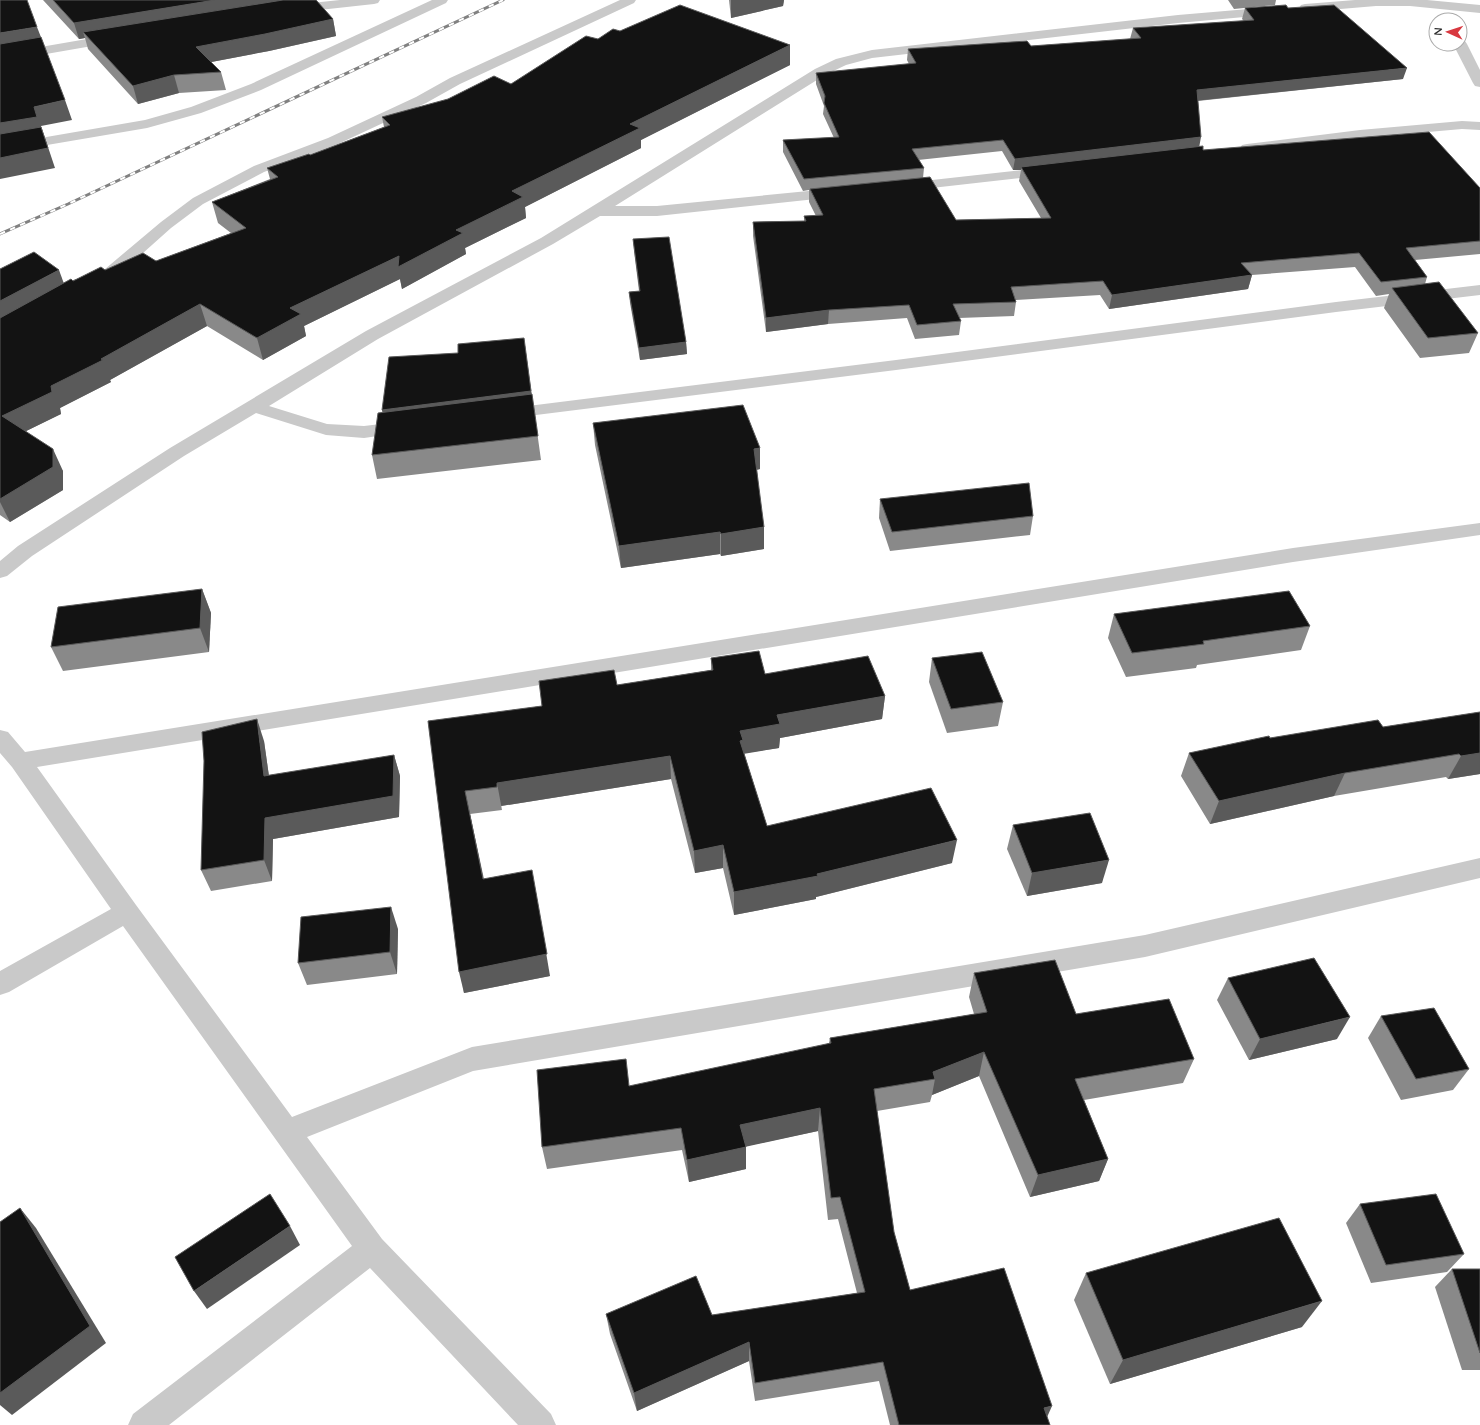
<svg xmlns="http://www.w3.org/2000/svg" width="1480" height="1425" font-family="Quicksand,sans-serif">
<style>
.lines{fill:none;stroke-linecap:round;stroke-linejoin:round}
.minor{fill:#c9c9c9;fill-rule:evenodd}
.rail-casing{stroke:#818181;stroke-width:3}
.rail{stroke:#fff;stroke-width:2;stroke-dasharray:5.5;stroke-linecap:butt}
.wall{fill:#898989;fill-rule:evenodd}
.shaded-wall{fill:#5a5a5a}
.building{fill:#131313;stroke:#5a5a5a}
</style>
<rect width="100%" height="100%" fill="#fff"/>
<g class="lines">
<!-- minor -->
<g class="minor">
<polygon points="340,0 380,0 378,3 374,4 292,13 288,12 286,9 288,6 292,5"/>
<polygon points="432,0 448,0 446,3 261,90 201,113 147,128 0,153 0,145 145,120 191,107 251,84"/>
<polygon points="620,0 636,0 634,3 460,84 426,103 338,144 264,172 203,204 171,228 124,270 106,283 100,285 94,283 92,280 161,222 193,198 254,166 328,138 416,97 450,78"/>
<polygon points="1355,0 1427,0 1480,5 1480,13 1410,6 1376,6 1305,12 1301,11 1299,8 1301,5 1305,4"/>
<polygon points="1273,7 1277,8 1279,11 1277,14 1178,23 872,58 846,65 825,75 615,206 657,206 839,188 844,190 847,193 844,196 657,216 600,216 553,244 378,339 269,406 327,424 364,426 406,421 412,423 415,427 412,431 364,438 326,435 256,413 184,456 32,556 7,576 0,578 0,561 18,546 170,448 366,331 541,238 815,69 836,59 872,50 1178,15"/>
<polygon points="116,34 121,35 122,38 121,41 0,62 0,54"/>
<polygon points="1460,40 1465,41 1467,44 1480,70 1480,87 1475,86 1473,83 1453,44 1460,44"/>
<polygon points="1462,121 1480,122 1480,130 1462,129 1360,138 1247,152 1242,151 1240,148 1242,145 1247,144 1360,130"/>
<polygon points="1050,167 1055,168 1057,171 1055,174 905,191 900,190 898,187 900,184 905,183"/>
<polygon points="1480,285 1480,295 1336,312 896,370 505,419 499,418 496,414 499,410 505,409 896,360 1336,302"/>
<polygon points="1480,523 1480,535 1293,562 37,767 136,905 292,1117 472,1047 1145,935 1480,858 1480,878 1145,957 473,1071 307,1137 382,1239 551,1414 556,1425 518,1425 370,1268 169,1425 128,1425 133,1414 352,1246 123,926 9,992 0,995 0,971 111,909 12,767 0,753 0,730 8,732 25,752 1293,548"/>
</g>
<!-- rail casing -->
<g class="rail-casing">
<polyline id="rail" points="0,234 68,204 503,0"/>
</g>
<!-- rail -->
<use href="#rail" class="rail"/>
</g>
<!-- wall -->
<g class="wall">
<polygon points="43,0 316,0 333,19 336,36 269,51 211,62 221,72 226,90 179,93 138,104 88,49 85,38 79,39"/>
<polygon points="729,0 784,0 783,6 731,18"/>
<polygon points="1228,0 1276,0 1275,5 1234,9"/>
<path d="M1245,8H1288L1403,79L1198,101L1199,146L1203,150L1480,188V254L1415,260L1427,277L1425,284L1478,333L1469,353L1420,358L1384,308L1389,294L1376,296L1355,267L1252,275L1248,289L1109,309L1100,295L1016,300V302L1014,316L959,318L961,321L959,335L915,339L907,318L828,324L766,332L753,236V222L804,221V216H816L809,202V190L803,191L783,152V140L834,138L823,114L824,106L816,84V73L909,64L907,60L908,49L1031,46L1130,39L1133,28L1244,21L1242,19ZM1002,151L1013,170H1021L1019,181L1041,218L956,220L923,178L924,168L918,160Z"/>
<polygon points="620,31 790,45 790,65 641,140 641,148 525,207 526,218 465,248 466,254 402,289 400,279 304,326 306,336 263,360 207,326 110,380 111,382 60,408 61,414 26,431 63,471 63,490 10,522 0,515 0,269 64,283 105,270 156,261 231,233 218,223 212,202 270,179 267,168 310,155 384,127 382,117 511,84 598,39"/>
<polygon points="633,239 686,342 687,354 640,360 630,303 629,292 639,291 634,251"/>
<polygon points="524,338 541,460 377,479 372,455 383,413 382,410 458,353"/>
<polygon points="593,423 760,469 757,470 764,549 721,556 720,554 621,568 595,445"/>
<polygon points="880,499 1033,516 1030,535 890,551 879,518"/>
<polygon points="202,589 211,613 209,652 63,671 51,647"/>
<polygon points="1114,614 1310,626 1301,650 1197,665 1196,668 1126,677 1108,638"/>
<polygon points="711,658 765,674 885,696 882,719 780,738 779,748 744,753 767,826 952,863 816,897 816,899 734,915 723,868 695,873 671,779 501,806 502,810 470,814 484,879 550,976 464,993 428,721 542,706 617,685 711,670"/>
<polygon points="932,658 1003,702 998,726 947,733 929,682"/>
<polygon points="1480,712 1480,774 1448,779 1446,777 1334,796 1210,824 1181,776 1189,753 1270,738 1383,727"/>
<polygon points="264,741 269,776 394,755 400,776 399,817 273,839 272,881 211,891 201,870"/>
<polygon points="1013,825 1102,883 1027,896 1007,849"/>
<polygon points="398,929 397,974 307,985 298,963"/>
<polygon points="974,973 1076,1014 1194,1059 1183,1083 1084,1100 1108,1159 1099,1181 1030,1197 979,1076 932,1095 930,1102 877,1111 894,1232 910,1290 1047,1417 1050,1425 890,1425 879,1381 755,1401 749,1361 637,1411 610,1334 606,1314 712,1315 857,1293 838,1219 828,1220 818,1131 746,1146 746,1169 689,1182 682,1150 547,1169 542,1147 829,1043 830,1038 974,1014 969,997"/>
<polygon points="1228,978 1337,1039 1249,1060 1217,1000"/>
<polygon points="1381,1016 1469,1069 1453,1090 1401,1100 1368,1038"/>
<polygon points="1360,1204 1464,1254 1447,1272 1371,1283 1346,1223"/>
<polygon points="1452,1269 1480,1269 1480,1370 1462,1370 1435,1287"/>
<polygon points="1086,1273 1302,1327 1110,1384 1074,1300"/>
</g>
<!-- shaded-wall -->
<g class="shaded-wall">
<polygon points="215,0 314,0 83,32 85,38 79,39 74,23"/>
<polygon points="731,0 784,0 783,6 731,18"/>
<polygon points="333,19 336,36 269,51 201,64 196,47"/>
<polygon points="37,27 44,45 0,52 0,33"/>
<polygon points="790,45 790,65 641,140 641,148 525,207 526,218 465,248 466,254 402,289 400,279 304,326 306,336 263,360 257,338 290,308 399,256 456,230 512,191 630,124"/>
<polygon points="1407,68 1403,79 1194,101 1197,90"/>
<polygon points="174,75 179,93 138,104 133,86"/>
<polygon points="65,100 72,120 41,126 55,168 0,179 0,123 34,107"/>
<polygon points="1201,137 1199,148 1021,167 1021,170 1013,170 1015,159"/>
<polygon points="59,270 67,292 0,327 0,301"/>
<polygon points="1252,275 1248,289 1109,309 1112,295"/>
<polygon points="200,304 207,326 110,380 111,382 60,408 61,414 12,438 2,416 51,386"/>
<polygon points="829,310 828,324 766,332 766,318"/>
<polygon points="686,342 687,354 640,360 639,348"/>
<polygon points="531,391 533,404 385,422 382,410"/>
<polygon points="760,448 760,469 754,470 754,449"/>
<polygon points="53,449 63,471 63,490 10,522 0,502 0,499"/>
<polygon points="764,527 764,549 721,556 721,534"/>
<polygon points="720,532 720,554 621,568 619,546"/>
<polygon points="202,589 211,613 209,652 200,628"/>
<polygon points="885,696 882,719 780,738 779,748 743,754 740,764 740,731 777,715"/>
<polygon points="257,719 264,741 272,798 264,776"/>
<polygon points="1480,753 1480,774 1448,779 1461,756"/>
<polygon points="394,755 400,776 399,817 273,839 272,881 264,860 265,818"/>
<polygon points="670,756 671,779 501,806 502,810 497,783"/>
<polygon points="1345,773 1334,796 1210,824 1219,801"/>
<polygon points="465,791 470,814 488,902 483,879"/>
<polygon points="957,840 952,863 816,897 816,899 734,915 734,892 817,874"/>
<polygon points="723,845 723,868 695,873 694,851"/>
<polygon points="1109,860 1102,883 1027,896 1032,873"/>
<polygon points="536,893 550,976 464,993 459,972"/>
<polygon points="391,907 398,929 397,974 390,952"/>
<polygon points="1350,1017 1337,1039 1249,1060 1260,1039"/>
<polygon points="984,1052 979,1076 932,1095 935,1079 933,1072"/>
<polygon points="820,1108 818,1131 740,1148 740,1125"/>
<polygon points="746,1147 746,1169 689,1182 687,1160"/>
<polygon points="1108,1159 1099,1181 1030,1197 1038,1175"/>
<polygon points="20,1208 36,1228 106,1343 12,1415 0,1405 0,1393"/>
<polygon points="290,1226 300,1245 207,1309 194,1291"/>
<polygon points="1322,1301 1302,1327 1110,1384 1123,1360"/>
<polygon points="749,1342 749,1361 637,1411 634,1393"/>
<polygon points="1052,1406 1044,1424 1044,1408"/>
</g>
<!-- building -->
<g class="building">
<polygon points="0,0 27,0 37,27 0,33"/>
<polygon points="53,0 215,0 74,23"/>
<polygon points="283,0 316,0 333,19 265,34 196,47 221,72 174,75 133,86 83,32"/>
<polygon points="680,5 790,45 630,124 640,128 512,191 523,197 456,230 463,233 398,267 399,256 290,308 301,314 257,338 200,304 101,359 103,360 51,386 52,392 2,416 53,449 53,467 0,499 0,318 71,279 73,281 101,267 105,270 143,253 156,261 246,228 212,202 278,177 267,168 309,154 310,155 390,125 382,117 448,99 494,76 511,84 586,36 598,39 613,29 620,31"/>
<polygon points="1286,5 1288,8 1334,5 1407,68 1197,90 1201,137 1015,159 1003,140 912,149 924,168 804,179 783,140 839,137 824,103 825,96 816,73 916,63 908,49 1027,41 1031,46 1141,38 1133,28 1254,20 1245,8"/>
<polygon points="41,37 65,100 34,107 37,117 0,123 0,44"/>
<polygon points="41,127 48,148 0,158 0,134"/>
<polygon points="1429,132 1480,188 1480,241 1406,248 1427,277 1381,282 1359,253 1241,263 1252,275 1112,295 1103,281 1011,287 1016,302 953,304 961,321 917,325 909,305 829,310 766,318 753,222 806,221 804,216 823,215 810,189 930,177 956,220 1051,218 1021,167 1203,146 1203,150"/>
<polygon points="669,237 686,342 639,348 629,292 640,291 633,239"/>
<polygon points="34,252 59,270 0,301 0,269"/>
<polygon points="1439,282 1478,333 1428,338 1392,288"/>
<polygon points="524,338 531,391 382,410 389,357 458,353 458,344"/>
<polygon points="532,394 538,436 372,455 378,413"/>
<polygon points="743,405 760,448 754,449 764,527 721,534 720,532 619,546 593,423"/>
<polygon points="1029,483 1033,516 892,532 880,499"/>
<polygon points="202,589 200,628 51,647 58,607"/>
<polygon points="1289,591 1310,626 1203,641 1204,644 1132,653 1114,614"/>
<polygon points="759,651 765,674 868,656 885,696 777,715 780,724 740,731 743,740 740,741 767,826 931,788 957,840 817,874 818,876 734,892 723,845 694,851 670,756 497,783 497,787 465,791 483,879 532,870 547,954 459,972 428,721 542,706 539,681 614,670 617,685 713,670 711,658"/>
<polygon points="982,652 1003,702 951,709 932,658"/>
<polygon points="1480,712 1480,753 1461,756 1459,754 1345,773 1219,801 1189,753 1269,736 1270,738 1378,720 1383,727"/>
<polygon points="257,719 264,776 394,755 393,796 265,818 264,860 201,870 204,761 202,732"/>
<polygon points="1090,813 1109,860 1032,873 1013,825"/>
<polygon points="391,907 390,952 298,963 301,917"/>
<polygon points="1314,958 1350,1017 1260,1039 1228,978"/>
<polygon points="1055,960 1076,1014 1169,999 1194,1059 1075,1079 1108,1159 1038,1175 984,1052 933,1072 935,1079 874,1089 894,1232 910,1290 1004,1268 1052,1406 1044,1408 1050,1425 899,1425 883,1362 755,1383 749,1342 634,1393 606,1314 696,1276 712,1315 865,1292 840,1197 831,1198 820,1108 740,1125 746,1147 687,1160 681,1128 542,1147 537,1070 626,1059 629,1086 831,1043 830,1038 987,1012 974,973"/>
<polygon points="1434,1008 1469,1069 1416,1079 1381,1016"/>
<polygon points="270,1194 290,1226 194,1291 175,1257"/>
<polygon points="1436,1194 1464,1254 1386,1265 1360,1204"/>
<polygon points="20,1208 90,1326 0,1393 0,1222"/>
<polygon points="1279,1218 1322,1301 1123,1360 1086,1273"/>
<polygon points="1452,1269 1480,1269 1480,1353"/>
</g>
<!-- north arrow -->
<g transform="translate(1448 32) rotate(273)"><circle r="19" fill="#ffffff" stroke="#ababab"/>
<path d="M0-3L7 15L0 10L-7 15Z" fill="#d83840"/>
<text y="-6" font-size="11" font-weight="bold" text-anchor="middle" fill="#2c2c2c">N</text>
</g>
</svg>
